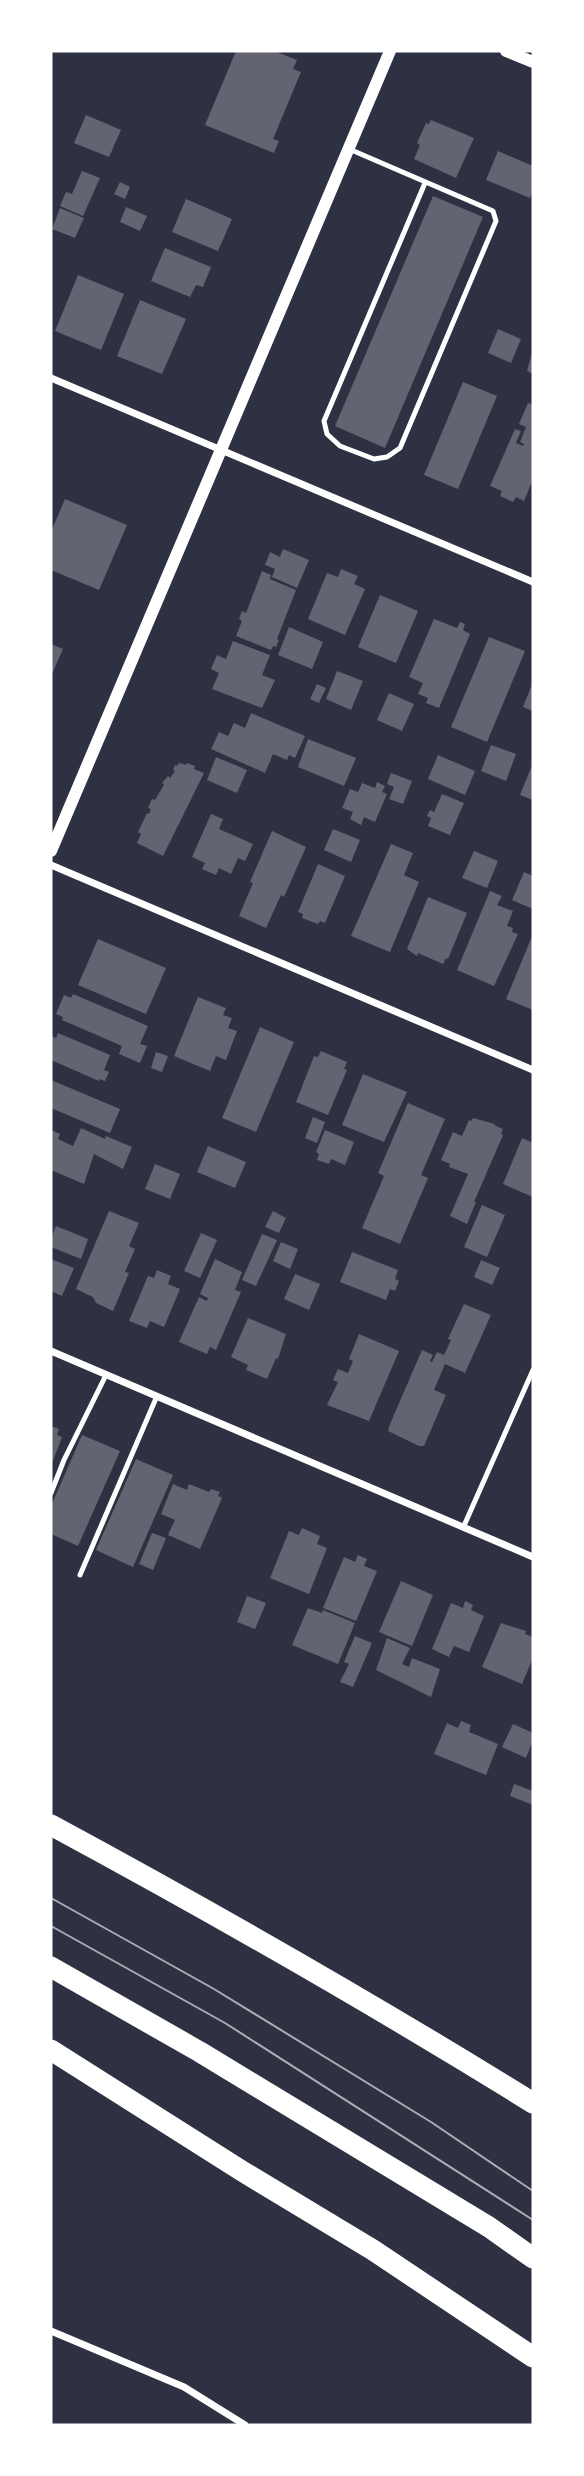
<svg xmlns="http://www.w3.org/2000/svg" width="584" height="2476" font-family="'Noto Serif',serif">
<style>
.building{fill:#626471}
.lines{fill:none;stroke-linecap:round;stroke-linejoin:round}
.service{stroke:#fff;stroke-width:5}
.minor{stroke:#fff;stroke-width:7}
.tertiary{stroke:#fff;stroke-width:12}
.motorway{stroke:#fff;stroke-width:21}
.tram{stroke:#abadb3;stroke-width:2}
</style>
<rect width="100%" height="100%" fill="#2d3142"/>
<!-- building -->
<g class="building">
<polygon points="236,51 274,51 297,60 293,69 301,72 273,139 279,141 274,153 205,125"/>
<polygon points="86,115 121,130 109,157 74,143"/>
<polygon points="431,120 474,138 456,178 414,159 420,145 417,143 426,123 429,124"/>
<polygon points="498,151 533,166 533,190 530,198 486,180"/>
<polygon points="82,171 100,178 83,216 60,206 66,192 72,194"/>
<polygon points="120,182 130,187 125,199 114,194"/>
<polygon points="433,196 483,217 385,448 335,426"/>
<polygon points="186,199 232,219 218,251 172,232"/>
<polygon points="126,207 147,216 140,231 120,222"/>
<polygon points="60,208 84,218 75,238 52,229"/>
<polygon points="165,248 211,267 203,287 196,285 190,297 151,281"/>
<polygon points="78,275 124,294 101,350 55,331"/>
<polygon points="140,300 186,319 162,374 117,356"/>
<polygon points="498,329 521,339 511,363 488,353"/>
<polygon points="533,350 533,374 527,371"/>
<polygon points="463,382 497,396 458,489 424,475"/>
<polygon points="528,403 533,405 533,479 524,501 516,497 513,502 500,496 502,491 490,486 515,429 521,431 516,443 523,446 524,444 520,442 526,427 519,424"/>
<polygon points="65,499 127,525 99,590 51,570 51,532"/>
<polygon points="283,549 309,560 297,588 272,577 275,569 265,565 270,552 280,557"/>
<polygon points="341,569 358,576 354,584 365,589 345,635 308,619 327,573 338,577"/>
<polygon points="262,571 271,575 270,579 296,590 277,639 279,640 276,647 273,646 271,650 236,636 242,621 239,619 242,611 246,613"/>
<polygon points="380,595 418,611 396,663 358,647"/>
<polygon points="434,619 457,628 460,622 465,624 463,630 470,634 439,708 426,703 428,698 418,694 423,683 409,677"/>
<polygon points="289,627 323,642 312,669 278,655"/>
<polygon points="489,637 525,651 487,742 451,727"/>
<polygon points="233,641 270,655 262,675 275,680 262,708 212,689 219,673 211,669 217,655 226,659"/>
<polygon points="51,644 63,649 51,676"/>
<polygon points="337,671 363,681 351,710 326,699"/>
<polygon points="533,682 533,711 523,707"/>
<polygon points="317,684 326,688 319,703 310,699"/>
<polygon points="389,693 414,704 402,731 377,720"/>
<polygon points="251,713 305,736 295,758 289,755 287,760 273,754 265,773 211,749 219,732 228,736 234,723 245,728"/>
<polygon points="308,739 356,758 344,786 298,767"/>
<polygon points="491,745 516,754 506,781 481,771"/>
<polygon points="438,755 475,771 465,795 428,779"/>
<polygon points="216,757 247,770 237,793 207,780"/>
<polygon points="179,763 186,765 187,763 195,766 194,769 204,773 163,856 137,843 141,834 138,832 147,813 149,814 151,809 148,808 152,799 155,800 164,785 162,783 168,776 170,778 175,771 173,770 175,765 177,766"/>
<polygon points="533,763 533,800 520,795"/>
<polygon points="391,773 412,781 403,804 389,799 394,787 387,784"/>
<polygon points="377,782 385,786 382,792 387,794 375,822 364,817 361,825 350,819 353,812 342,808 350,789 358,792 362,783 375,788"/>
<polygon points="442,794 464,803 450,835 428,826 431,818 427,816 430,810 434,812"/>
<polygon points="211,814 223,819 219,829 253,844 245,861 238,858 231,874 219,868 216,875 202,869 205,863 192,857"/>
<polygon points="333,829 360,840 351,862 324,850"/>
<polygon points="272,831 306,847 284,897 281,895 266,928 239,916 253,883 250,882"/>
<polygon points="391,844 413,853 404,875 419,882 390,952 351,936"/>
<polygon points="474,851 498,861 487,888 462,878"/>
<polygon points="318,864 345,876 325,923 320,921 318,924 302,918 303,914 298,912"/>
<polygon points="524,872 533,876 533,909 512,900"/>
<polygon points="490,891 502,896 497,905 513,911 507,926 513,928 512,932 518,934 494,986 457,970"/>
<polygon points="428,897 467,913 448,959 446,958 443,964 418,953 417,956 407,949"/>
<polygon points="533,934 533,1010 506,999"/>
<polygon points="98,939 166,968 146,1014 78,985"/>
<polygon points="73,994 148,1026 140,1044 147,1046 140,1063 119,1054 122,1046 62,1020 63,1017 56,1014 64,995 71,998"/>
<polygon points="198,997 226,1008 223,1015 232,1018 228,1028 237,1031 226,1060 216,1056 210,1071 174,1056"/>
<polygon points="260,1027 294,1042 256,1132 222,1118"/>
<polygon points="58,1033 110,1055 104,1070 109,1072 105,1081 100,1079 99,1081 51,1060 51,1036 56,1038"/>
<polygon points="321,1051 347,1062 344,1069 347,1070 328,1115 296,1102 314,1056 318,1057"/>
<polygon points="156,1052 168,1056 162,1072 151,1068"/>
<polygon points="363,1074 407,1092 384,1142 342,1125"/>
<polygon points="51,1080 120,1109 110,1133 51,1108"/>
<polygon points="408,1103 445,1119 421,1175 428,1178 400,1244 362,1228 384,1176 378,1173"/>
<polygon points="313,1117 325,1122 317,1143 305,1138"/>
<polygon points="473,1118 495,1124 494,1125 503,1129 501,1134 503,1135 474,1202 476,1202 467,1224 450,1216 468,1174 449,1167 450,1164 441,1160 453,1132 462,1136 469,1120 471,1121"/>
<polygon points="81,1128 105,1139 106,1136 132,1147 123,1169 94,1154 84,1184 51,1170 51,1130 60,1134 58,1139 73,1146"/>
<polygon points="325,1130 354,1142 345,1165 331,1159 329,1164 317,1160 319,1154 316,1152"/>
<polygon points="522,1138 533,1143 533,1197 503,1184"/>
<polygon points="208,1146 246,1162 235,1188 197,1172"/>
<polygon points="155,1164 180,1174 170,1199 145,1189"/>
<polygon points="482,1205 505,1215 487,1257 464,1247"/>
<polygon points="109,1211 139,1223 129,1246 135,1249 125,1272 129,1273 113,1311 96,1303 93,1297 76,1289"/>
<polygon points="273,1211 286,1218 279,1233 265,1227"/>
<polygon points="56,1226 88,1239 81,1259 51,1247 51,1238"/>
<polygon points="201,1233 217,1240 200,1278 184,1271"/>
<polygon points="262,1234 277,1240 256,1286 242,1280"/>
<polygon points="281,1242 298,1249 290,1269 273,1261"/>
<polygon points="352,1252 398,1270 395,1279 399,1281 395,1291 390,1289 386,1300 340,1282"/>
<polygon points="51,1259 74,1268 62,1296 51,1291"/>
<polygon points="215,1259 242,1272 235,1290 241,1292 216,1350 210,1347 207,1354 179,1342 199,1297 207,1301 208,1298 200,1294"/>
<polygon points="481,1260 500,1268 492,1285 474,1277"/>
<polygon points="157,1270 171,1276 168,1284 180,1289 164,1327 150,1321 147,1328 129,1321 148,1276 154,1278"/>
<polygon points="295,1274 320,1284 309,1310 284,1299"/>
<polygon points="464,1304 491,1315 465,1373 445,1364 434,1390 446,1395 424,1446 419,1446 388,1431 390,1424 422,1350 433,1355 430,1361 432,1362 437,1352 444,1355 451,1340 448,1339"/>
<polygon points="248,1318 286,1334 278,1359 276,1358 267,1379 246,1370 248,1365 231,1357"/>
<polygon points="359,1334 399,1351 369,1421 327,1405 338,1382 333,1380 338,1369 348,1373 353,1361 349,1359"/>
<polygon points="51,1426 59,1429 57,1435 62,1437 51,1466"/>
<polygon points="82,1435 120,1451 78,1546 51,1534 51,1506"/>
<polygon points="136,1459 173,1475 133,1567 96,1550"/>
<polygon points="173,1484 187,1490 189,1484 209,1492 211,1489 220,1492 218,1496 222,1498 200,1549 168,1535 175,1520 161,1514"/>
<polygon points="302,1528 320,1536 317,1544 327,1548 309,1594 270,1578 289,1531 299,1535"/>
<polygon points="152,1533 166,1538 153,1570 139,1564"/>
<polygon points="358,1555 367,1559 364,1566 377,1571 356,1621 323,1608 344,1557 355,1562"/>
<polygon points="401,1581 433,1595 412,1646 379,1632"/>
<polygon points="247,1596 266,1603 255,1629 237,1622"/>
<polygon points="465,1601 473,1605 471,1610 484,1616 469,1652 454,1646 449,1657 432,1649 451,1603 463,1608"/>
<polygon points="308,1608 322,1613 323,1610 355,1623 338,1664 292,1645"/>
<polygon points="501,1623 526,1631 525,1634 533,1637 533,1658 522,1684 482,1667"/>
<polygon points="355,1636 372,1643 353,1687 340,1682 349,1664 344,1662"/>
<polygon points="387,1638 410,1648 402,1664 409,1667 412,1658 440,1669 431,1697 376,1670"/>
<polygon points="461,1721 471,1725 469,1732 498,1744 486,1775 434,1754 447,1723 458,1728"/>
<polygon points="513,1724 533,1733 533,1740 526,1758 502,1747"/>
<polygon points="514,1784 533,1791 533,1805 510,1796"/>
</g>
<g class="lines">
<!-- service -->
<g class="service">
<polyline points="349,149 493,211 496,221 400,448 387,457 374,459 340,446 327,434 324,421 425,183"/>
<polyline points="51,1493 64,1460 106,1375"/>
<polyline points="463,1528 533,1370"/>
<polyline points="80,1575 157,1396"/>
</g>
<!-- minor -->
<g class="minor">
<polyline points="51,378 533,582"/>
<polyline points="51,865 533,1070"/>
<polyline points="51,1351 533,1557"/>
<polyline points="51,2331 184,2387 245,2425"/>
</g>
<!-- tertiary -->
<g class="tertiary">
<polyline points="506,51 533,62"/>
<polyline points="51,851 390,51"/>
</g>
<!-- motorway -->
<g class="motorway">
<path d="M51,1825C214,1913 375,2005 533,2103"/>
<polyline points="51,1967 200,2052 489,2227 533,2258"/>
<polyline points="51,2050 242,2171 373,2250 533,2357"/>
</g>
<!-- tram -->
<g class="tram">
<polyline points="51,1898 214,1989 431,2122 533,2191"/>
<polyline points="51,1926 225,2023 533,2220"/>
</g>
</g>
<!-- border -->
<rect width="584" height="2476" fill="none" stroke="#ffffff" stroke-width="105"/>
</svg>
